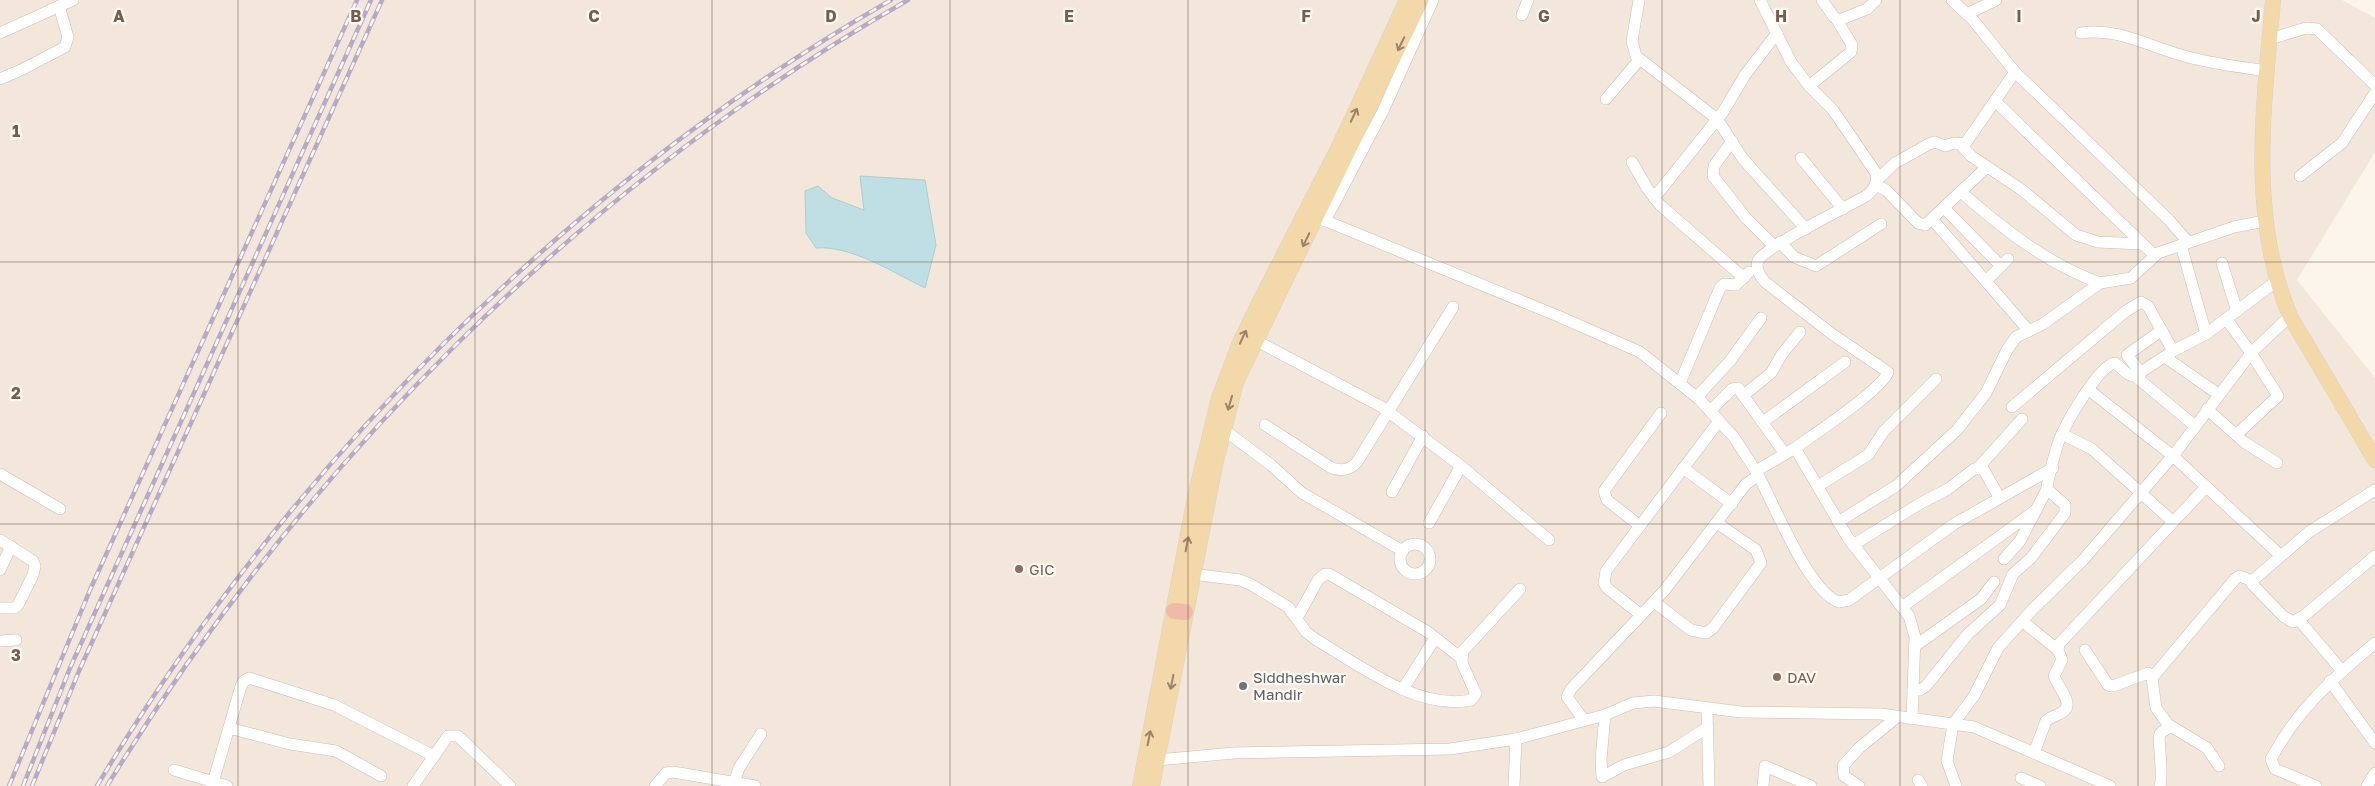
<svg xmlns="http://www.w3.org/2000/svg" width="2375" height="786" font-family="'Golos Text',sans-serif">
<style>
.residential{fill:#f2e7da}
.water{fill:#c0dfe4;stroke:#a7ced5}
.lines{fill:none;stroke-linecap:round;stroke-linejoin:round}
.minor-casing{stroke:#cdbdb1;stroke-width:12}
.major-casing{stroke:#d8d2ce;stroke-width:16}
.highway-casing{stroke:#d8d2ce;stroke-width:18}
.minor{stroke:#fff;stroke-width:11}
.major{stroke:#f3d8aa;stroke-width:15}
.highway{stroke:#f0baa8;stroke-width:16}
.rail-casing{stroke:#b8a9c5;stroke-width:4.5}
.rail{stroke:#fef9f1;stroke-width:2.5;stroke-dasharray:8;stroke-linecap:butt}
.oneway{stroke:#9b826b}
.grid{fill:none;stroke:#755d50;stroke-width:1;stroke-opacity:0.55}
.education-dot{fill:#8d6e63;stroke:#fef9f1;stroke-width:2}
.worship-dot{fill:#6b7280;stroke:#fef9f1;stroke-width:2}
.labels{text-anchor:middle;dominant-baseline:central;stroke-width:4.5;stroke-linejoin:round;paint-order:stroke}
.education-label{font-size:15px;fill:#785e54;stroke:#fef9f1;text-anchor:start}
.worship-label{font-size:15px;fill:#5b616d;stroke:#fef9f1;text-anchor:start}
.grid-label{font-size:16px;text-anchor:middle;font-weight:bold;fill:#755d50;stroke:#fef9f1;stroke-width:4.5;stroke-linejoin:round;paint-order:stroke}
</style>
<rect width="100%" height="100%" fill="#fbf5eb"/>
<!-- residential -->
<polygon class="residential" points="0,0 2342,0 2375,18 2375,152 2297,280 2375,378 2375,786 0,786"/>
<!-- water -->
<path class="water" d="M860,176L925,180L936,245L925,288C894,273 851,245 816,248L806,233L805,191L818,186L832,198L864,210Z"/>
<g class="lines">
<!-- minor casing -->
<g class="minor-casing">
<g id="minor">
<polyline points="1639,0 1632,41 1636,56 1717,119 1743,159 1806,229"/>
<path d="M1760,0L1791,62L1809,86L1833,110L1876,173C1878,184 1874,190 1866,196C1847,207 1764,247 1758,261C1755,268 1760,276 1765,282L1832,334L1888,372C1883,389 1813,435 1795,448"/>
<polyline points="1822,0 1834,17 1839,20 1867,9 1876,0"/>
<polyline points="1952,0 1973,20 2015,72 2169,220 2188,242"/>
<polyline points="1967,14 1996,0"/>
<polyline points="1522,15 1528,0"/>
<polyline points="0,33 73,0"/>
<path d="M2081,33C2119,27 2151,48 2188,57C2214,64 2241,67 2267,71"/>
<polyline points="2270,39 2306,28 2317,29 2375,85"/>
<polyline points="0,79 21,70 65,47 68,37 59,6"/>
<polyline points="1809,86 1851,52 1852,45 1837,20"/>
<polyline points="1606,99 1640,59"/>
<polyline points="1995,101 2154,255"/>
<polyline points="1732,141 1714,166 1713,176 1746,218 1773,245"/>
<polyline points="1960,144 1971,156 2022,190 2076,235 2098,242 2142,244"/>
<polyline points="1801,158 1843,209"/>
<polyline points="1632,162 1647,188 1660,205 1744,278"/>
<polyline points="2300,176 2342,143 2375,93"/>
<polyline points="1877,180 1895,163 1929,144 1935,142 1945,146 1954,143 1965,144 2015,72"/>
<polyline points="1876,185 1886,190 1918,223 1925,225 1987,167"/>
<path d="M1961,192C2002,228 2047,264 2100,283"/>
<polyline points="1654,198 1723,112 1745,75 1777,33"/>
<polyline points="1944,208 2001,266"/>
<polyline points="1309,214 1558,316 1640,352 1699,399 1733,436 1756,471 1795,448 1848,538 1909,616 1915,637 1912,719"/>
<polyline points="1932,219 2029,331"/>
<polyline points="1325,221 1383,111 1433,0"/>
<polyline points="1780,242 1794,257 1816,266 1881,224"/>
<polyline points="2181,245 2206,334"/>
<polyline points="2222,263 2237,311"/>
<polyline points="1986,281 2008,259"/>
<polyline points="2227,320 2251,353 2278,396 2236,435"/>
<polyline points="1255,340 1382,407 1461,466 1549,540"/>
<polyline points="2165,357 2218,394"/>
<polyline points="2141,373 2127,355 2162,330"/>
<polyline points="2135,376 2195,426"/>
<polyline points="1680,383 1720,288 1724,284 1736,285 1749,272"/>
<polyline points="2089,390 2173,456 2280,555"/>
<polyline points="1744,395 1771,373 1782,354 1800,332"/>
<polyline points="1697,397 1730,361 1761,318"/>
<polyline points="2012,407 2126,311 2141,302 2148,306 2173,351"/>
<polyline points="2207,409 2244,442 2277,463"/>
<polyline points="1710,411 1732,389 1738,388 1785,454"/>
<polyline points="1763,422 1845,362"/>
<path d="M1265,425L1330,467C1340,472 1350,470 1357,462L1453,307"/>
<polyline points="1223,429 1271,465 1302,493 1403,551"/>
<polyline points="2062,434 2092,449 2172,521"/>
<polyline points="1683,468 1732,504"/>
<polyline points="1978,468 2022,419"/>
<path d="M1756,471C1773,501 1808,592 1839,602L1849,600L1954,524L2053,468"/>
<polyline points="0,474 60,509"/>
<polyline points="1818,486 1868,455 1884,431 1936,379"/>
<polyline points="2375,490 2309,532 2252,581 2252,584 2283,616 2293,622 2305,615 2375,556"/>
<polyline points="1392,492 1423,436"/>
<polyline points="1838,522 1896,486 1957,430 1986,393 2007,350 2016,337 2043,324 2100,283 2131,278 2158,253 2234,227 2265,221"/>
<polyline points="1429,523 1461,466"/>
<polyline points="1640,526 1607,500 1604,491 1661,413"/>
<polyline points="0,540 33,561 35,566 33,575 18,605 14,608 0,608"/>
<circle cx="1415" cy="559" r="15"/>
<polyline points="1853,545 1921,503 1948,489 1974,469 1983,469 1985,472 1999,497"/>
<polyline points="2004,559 2020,541 2047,489"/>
<polyline points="0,570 11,546"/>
<path d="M1192,574L1240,580L1250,584L1288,607L1306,632L1315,639C1359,665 1418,711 1471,700L1476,694L1462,663L1463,651L1520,589"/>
<polyline points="1654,602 1691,630 1706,633 1713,628 1761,563 1756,550 1717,523"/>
<polyline points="1902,607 2036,510"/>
<polyline points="1641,615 1607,588 1604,583 1606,571 1719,421"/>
<polyline points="1297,618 1318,580 1325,574 1329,574 1428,632 1461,658"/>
<polyline points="2299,620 2342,671"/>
<polyline points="2022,621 2058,650"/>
<polyline points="0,641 16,640"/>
<polyline points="1915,646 1981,599 1994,582"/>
<path d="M2085,650L2108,685L2113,686L2148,673L2152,678L2156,708L2170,727C2167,730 2162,730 2160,734C2157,737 2164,774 2160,786"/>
<polyline points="2152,678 2235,579 2240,576 2252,581"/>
<polyline points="2330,681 2375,743"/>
<polyline points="1403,689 1435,638"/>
<path d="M1913,690H1920L1926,686L1968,634L2000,605L2013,574L2031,558L2065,513V505L2047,489C2047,481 2058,440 2062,434C2069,418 2098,368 2114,363C2122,366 2125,376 2135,376L2173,351L2206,334L2278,280"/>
<polyline points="1707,709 1709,786"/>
<polyline points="1605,715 1601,759 1602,777 1624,765 1669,752 1708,727"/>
<polyline points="1584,720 1567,697 1571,689 1664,591 1746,484 1758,476"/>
<polyline points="2169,725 2207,748 2219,766"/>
<polyline points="229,728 290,744 336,751 381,776"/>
<path d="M2034,753L2046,721C2051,716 2058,716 2064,711C2074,703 2057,686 2054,676L2062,660L2058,650L2059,644L2206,487"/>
<polyline points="1157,760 1234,753 1450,749 1516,739 1605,715 1633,703 1654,701 1741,712 1881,714 1974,727 2110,786"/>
<polyline points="174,770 227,786"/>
<polyline points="2021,778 2040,786"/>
<polyline points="1918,780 1922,786"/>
<polyline points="212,786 241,686 244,681 249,678 334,705 434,756"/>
<polyline points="413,786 448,736 458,736 510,786"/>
<polyline points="655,786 666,773 673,772 755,786"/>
<polyline points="733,786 739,768 761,734"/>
<polyline points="1514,786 1516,739"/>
<polyline points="1763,786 1765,766 1811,786"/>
<polyline points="1859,786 1844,776 1843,766 1859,748 1897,717"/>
<polyline points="1956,786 1947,761 1953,724 1974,696 1998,648 2033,609 2083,560 2176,452 2251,353 2290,316"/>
<path d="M2316,786L2275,769L2271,759C2297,710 2333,678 2375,643"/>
<polyline points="2367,786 2375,773"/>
</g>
</g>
<!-- major casing -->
<g class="major-casing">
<g id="major">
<path d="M2273,0C2264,105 2248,216 2290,316L2375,460"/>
<polyline points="1140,786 1195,497 1219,398 1239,345 1259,303 1337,151 1407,0"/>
<polyline points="1152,786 1215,465 1236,382 1421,0"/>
</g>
</g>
<!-- highway casing -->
<g class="highway-casing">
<polyline id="highway" points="1174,611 1185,612"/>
</g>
<!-- minor -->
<use href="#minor" class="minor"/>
<!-- major -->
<use href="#major" class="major"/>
<!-- highway -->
<use href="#highway" class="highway"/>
<!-- rail casing -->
<g class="rail-casing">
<g id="rail">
<polyline points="9,786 90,590 357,0"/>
<polyline points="23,786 70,668 371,0"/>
<polyline points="32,786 79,671 382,0"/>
<path d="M97,786C287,467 569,185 891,0"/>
<path d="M107,786C304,464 579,188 908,0"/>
</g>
</g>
<!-- rail -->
<use href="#rail" class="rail"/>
</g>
<!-- one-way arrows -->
<defs><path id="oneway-shaft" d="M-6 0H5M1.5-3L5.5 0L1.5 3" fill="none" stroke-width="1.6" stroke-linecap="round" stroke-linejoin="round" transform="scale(1.25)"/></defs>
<g class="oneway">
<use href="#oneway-shaft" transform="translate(1401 44) rotate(116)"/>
<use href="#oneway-shaft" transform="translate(1354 115) rotate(-65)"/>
<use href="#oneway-shaft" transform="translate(1306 240) rotate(116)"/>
<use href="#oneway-shaft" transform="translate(1243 337) rotate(-65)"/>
<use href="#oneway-shaft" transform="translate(1230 403) rotate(106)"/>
<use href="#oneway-shaft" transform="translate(1187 544) rotate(-79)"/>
<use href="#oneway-shaft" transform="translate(1172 682) rotate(101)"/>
<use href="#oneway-shaft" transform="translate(1149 738) rotate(-79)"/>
</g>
<!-- grid -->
<path class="grid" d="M238,0V786M475,0V786M712,0V786M950,0V786M1188,0V786M1425,0V786M1662,0V786M1900,0V786M2138,0V786M0,262H2375M0,524H2375"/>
<!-- markers -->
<g class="education-dot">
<circle cx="1019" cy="569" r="5"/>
<circle cx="1777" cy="677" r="5"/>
</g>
<circle class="worship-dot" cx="1243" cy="686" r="5"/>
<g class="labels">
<!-- education labels -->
<g class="education-label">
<text x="1029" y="569">GIC</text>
<text x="1787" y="677">DAV</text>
</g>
<!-- worship labels -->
<g class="worship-label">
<text x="1253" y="677">Siddheshwar<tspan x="1253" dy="17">Mandir</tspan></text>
</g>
</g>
<g class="grid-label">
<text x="119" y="22">A</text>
<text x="356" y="22">B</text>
<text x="594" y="22">C</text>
<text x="831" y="22">D</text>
<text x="1069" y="22">E</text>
<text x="1306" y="22">F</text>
<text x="1544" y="22">G</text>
<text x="1781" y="22">H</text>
<text x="2019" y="22">I</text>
<text x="2256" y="22">J</text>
<text x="16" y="137">1</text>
<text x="16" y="399">2</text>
<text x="16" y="661">3</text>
</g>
</svg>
